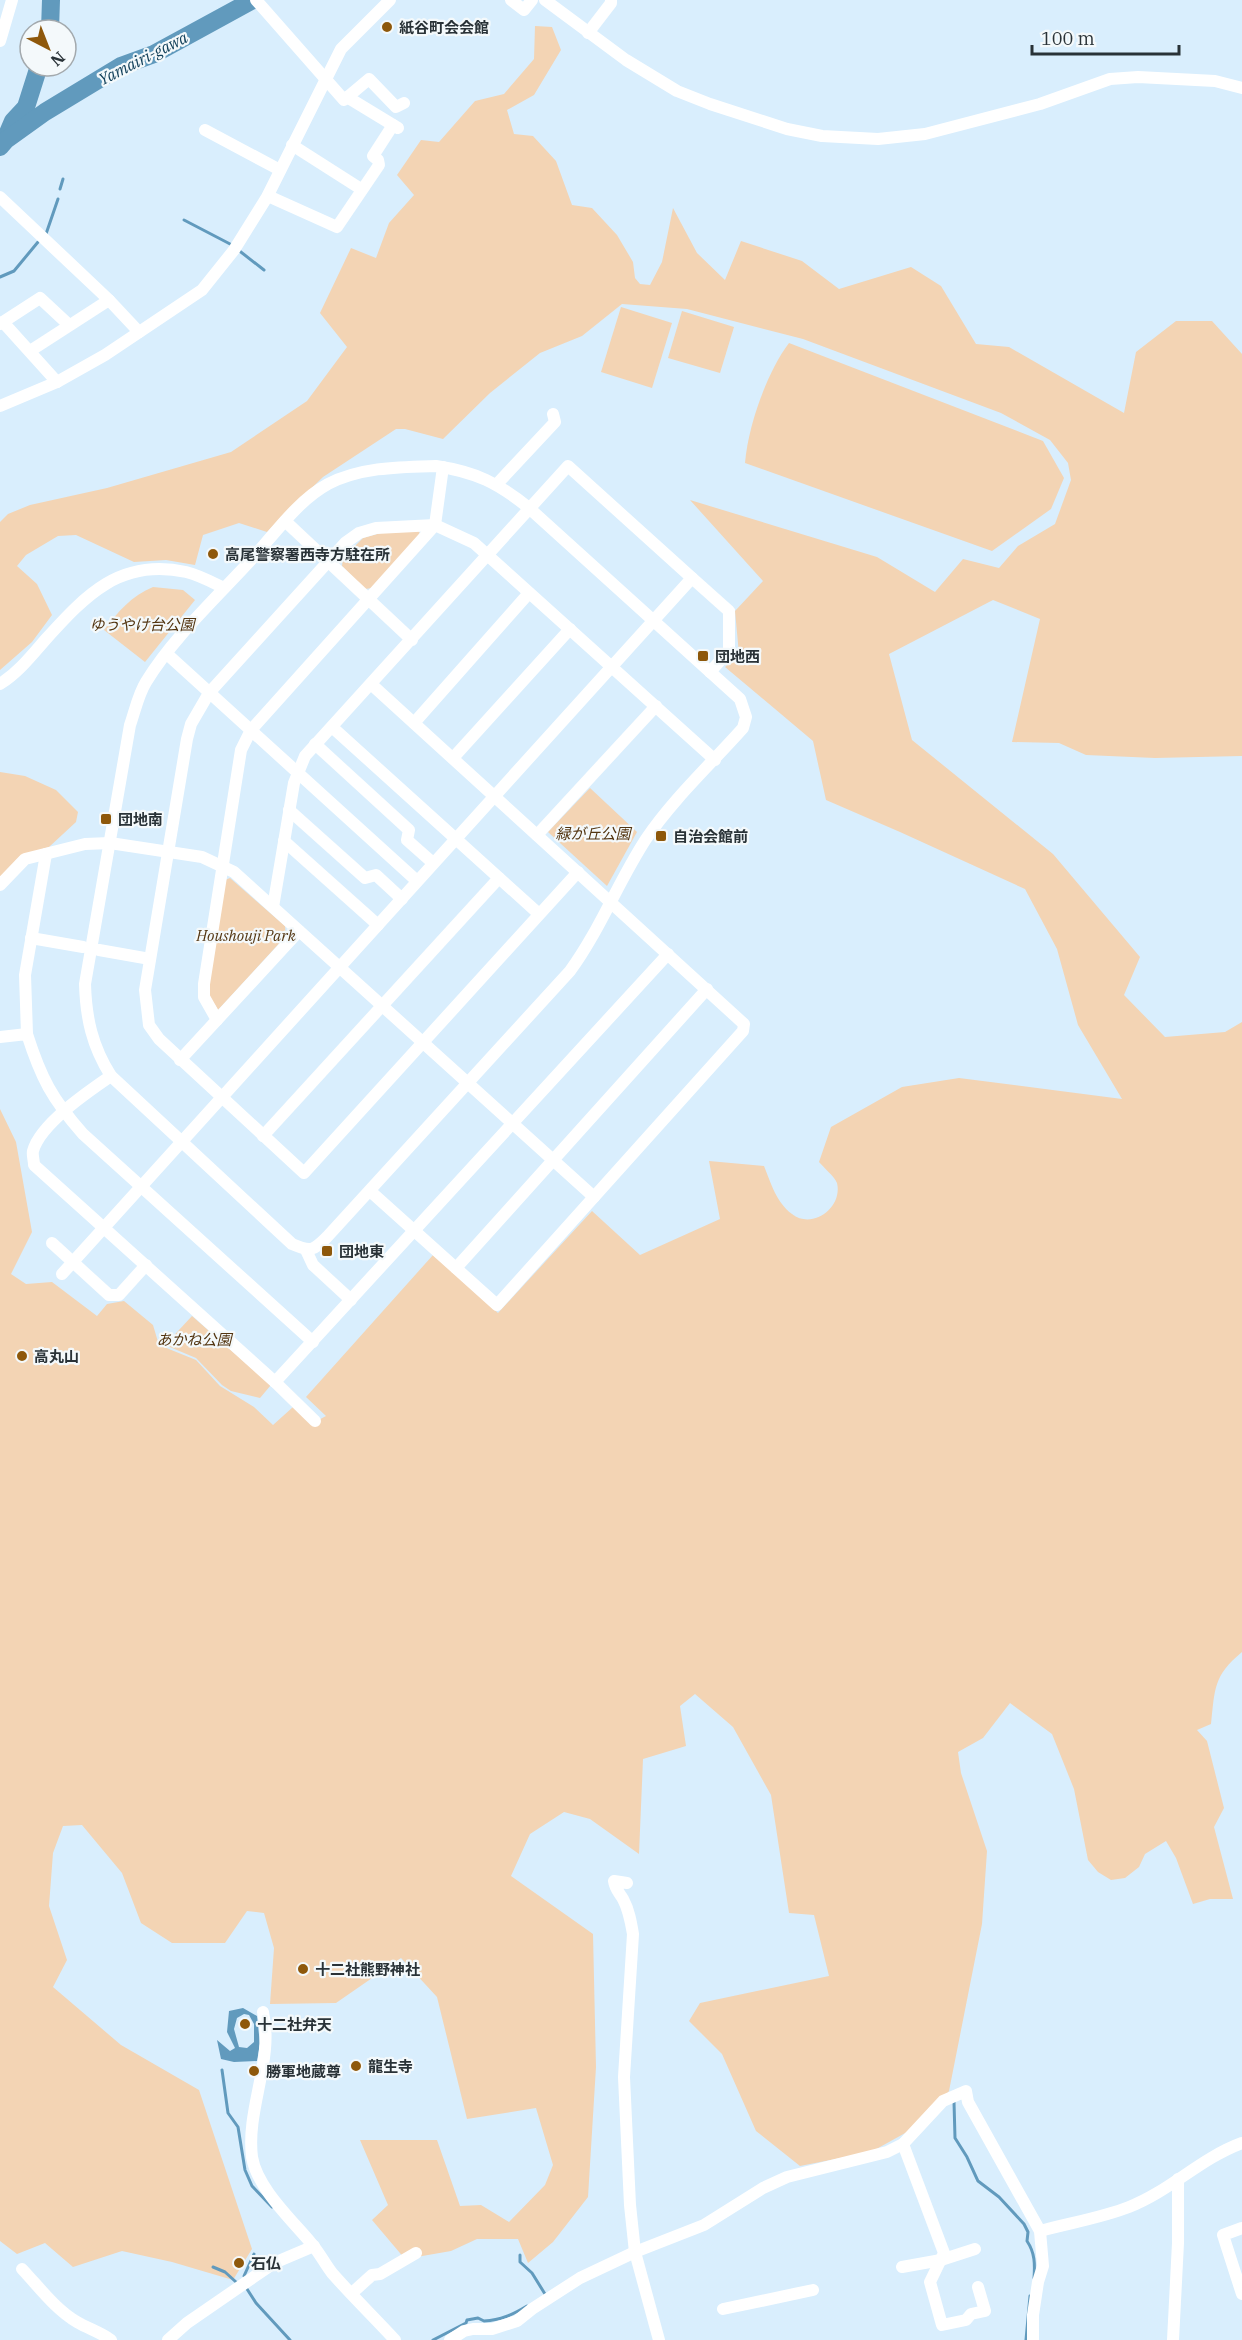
<svg xmlns="http://www.w3.org/2000/svg" width="1242" height="2340" font-family="'IBM Plex Serif','Noto Sans JP',serif">
<style>
.green{fill:#f3d4b4}
.water{fill:#619abd;fill-rule:evenodd}
.lines{fill:none;stroke-linecap:round;stroke-linejoin:round}
.stream{stroke:#619abd;stroke-width:3}
.river{stroke:#619abd;stroke-width:18}
.minor{stroke:#fff;stroke-width:12}
.poi-dot{fill:#8e580b;stroke:#f4f9fb;stroke-width:2}
.labels{text-anchor:middle;dominant-baseline:central;stroke-width:4.5;stroke-linejoin:round;paint-order:stroke}
.poi-label{font-size:15px;font-weight:bold;fill:#293237;stroke:#f4f9fb;text-anchor:start}
.park-label{font-size:15px;font-style:italic;fill:#533511;stroke:#f4f9fb}
.water-label{font-size:16px;font-style:italic;fill:#12405a;stroke:#f4f9fb}
</style>
<rect width="100%" height="100%" fill="#d9eefd"/>
<!-- green -->
<g class="green">
<path d="M535,26L552,27L561,50L534,95L507,110L514,134L533,136L556,161L572,205L592,208L617,235L633,262L635,278L640,284L650,285L662,262L673,208L697,253L725,280L741,241L802,261L839,289L911,267L941,286L976,344L1009,347L1124,413L1136,352L1176,321H1212L1242,354V756L1155,758L1086,755L1059,743L1012,742L1040,619L993,600L889,654L912,740L1053,854L1140,957L1124,995L1165,1037L1225,1032L1242,1022V1652C1213,1676 1215,1689 1211,1724L1197,1730L1207,1741L1224,1808L1214,1827L1233,1899H1210L1193,1904L1176,1858L1166,1841L1145,1854L1139,1867L1125,1878L1111,1880L1098,1872L1088,1860L1074,1789L1052,1734L1010,1703L983,1738L958,1752L961,1773L987,1851L982,1924L949,2091L925,2122L871,2152L800,2166L756,2131L722,2054L689,2021L700,2003L829,1976L814,1915L789,1913L771,1795L733,1727L695,1694L680,1706L686,1746L643,1759L639,1854L590,1819L564,1812L530,1834L511,1876L593,1934L596,2067L588,2197L553,2242L528,2263L518,2239H477L451,2251L405,2259L372,2220L388,2205L360,2140H437L460,2206L481,2205L509,2222L545,2185L553,2165L536,2108L467,2119L437,1997L401,1958L336,2003L270,2004L274,1948L264,1913L247,1911L225,1943H172L141,1923L122,1873L82,1825L63,1826L53,1853L49,1906L67,1960L53,1987L121,2045L199,2090L252,2249L233,2280L172,2262L122,2251L73,2267L45,2243L17,2254L0,2241V1109L16,1142L32,1232L11,1274L26,1284L52,1282L97,1316L107,1304L124,1301L153,1325L159,1345L196,1360L220,1386L254,1407L273,1425L293,1407L311,1424L326,1416L306,1397L433,1255L498,1313L592,1211L640,1255L720,1219L709,1161L764,1166C771,1183 776,1202 792,1214C812,1230 843,1208 837,1183C834,1176 824,1168 819,1162L831,1127L902,1087L959,1078L1122,1099L1078,1025L1057,949L1025,889L900,832L826,800L813,741L725,667L739,654L735,611L763,581L690,500L877,557L935,592L963,559L999,568L1018,546L1055,524L1071,480L1068,463L1050,440L1001,413L803,339L687,309L622,304L582,336L540,353L490,393L443,439L405,429H396L323,477L267,532L239,523L203,535L195,565L166,560L134,562L76,535L58,536L26,555L17,566L37,584L52,615L32,642L0,670V522L8,514L30,505L107,488L231,452L307,401L347,347L320,313L351,248L376,258L389,223L414,195L397,175L421,140L439,142L475,101L504,94L534,59Z"/>
<polygon points="621,307 672,323 652,388 601,372"/>
<polygon points="682,311 734,327 720,373 668,358"/>
<path d="M789,343L1043,441L1064,478L1051,509L992,551L745,463C748,426 767,372 789,343Z"/>
<polygon points="419,530 420,537 372,588 365,589 342,566 343,558 363,538 381,533"/>
<path d="M153,587L183,590L195,600L145,662L104,630C118,612 131,596 153,587Z"/>
<polygon points="0,772 25,776 56,790 78,812 76,822 49,847 20,856 0,877"/>
<polygon points="590,788 637,832 607,886 548,832"/>
<polygon points="230,878 285,926 286,936 218,1010 209,995 208,983 225,880"/>
<polygon points="192,1316 271,1385 260,1398 231,1391 222,1385 196,1358 165,1345"/>
</g>
<!-- water -->
<path class="water" d="M243,2008L257,2016L260,2044L257,2061L234,2062L221,2059L217,2040L230,2051L235,2048L227,2032L229,2011ZM244,2014L249,2015L254,2024V2042L247,2048L239,2047L234,2029L237,2018Z"/>
<g class="lines">
<!-- stream -->
<g class="stream">
<polyline points="60,189 63,179"/>
<polyline points="184,220 232,245"/>
<polyline points="46,234 58,199"/>
<polyline points="237,249 264,270"/>
<polyline points="0,277 14,271 38,242"/>
<polyline points="222,2070 228,2113 238,2127 245,2170 252,2186 272,2207"/>
<path d="M954,2102L955,2138L967,2157L978,2181L999,2197L1024,2224L1028,2232L1027,2241C1035,2253 1035,2264 1034,2278"/>
<polyline points="520,2255 520,2262 532,2273 545,2294"/>
<polyline points="213,2267 225,2272 236,2282"/>
<polyline points="244,2276 254,2254"/>
<polyline points="247,2289 256,2303 290,2340"/>
<path d="M433,2340L466,2323L467,2320L478,2318L484,2321C501,2320 512,2315 527,2306"/>
<polyline points="1026,2340 1030,2296"/>
</g>
<!-- river -->
<g class="river">
<polyline points="50,30 51,0"/>
<polyline points="7,135 13,121 26,107 39,66"/>
<polyline points="0,147 6,140 45,112 121,66 154,54 253,0"/>
</g>
<!-- minor -->
<g class="minor">
<polyline points="256,0 344,100 369,79 396,107 404,103"/>
<polyline points="511,0 524,10 532,0"/>
<polyline points="545,0 626,60 677,91 710,104 787,129 822,136 878,139 925,134 1040,104 1110,79 1138,77 1215,81 1242,88"/>
<polyline points="588,33 611,3 611,0"/>
<polyline points="0,41 12,0"/>
<polyline points="347,97 398,128"/>
<polyline points="205,130 280,170"/>
<polyline points="292,145 361,189"/>
<polyline points="268,196 337,227 379,165 378,160 373,156 393,125"/>
<polyline points="0,197 109,300 139,332"/>
<polyline points="3,322 57,382"/>
<polyline points="0,324 40,298 69,325"/>
<polyline points="30,351 109,300"/>
<polyline points="0,406 57,382 105,355 202,290 234,250 267,197 341,49 390,0"/>
<path d="M436,466C476,472 498,483 529,508L740,699L746,717L743,728C711,764 673,799 646,839C618,882 600,930 570,971L327,1237C313,1251 311,1252 292,1244L111,1076C92,1046 86,1018 85,984L130,725C135,711 138,695 146,682C172,639 216,598 250,561C274,535 297,501 328,484C361,467 400,467 436,466Z"/>
<polyline points="497,484 555,422 553,414"/>
<polyline points="285,521 412,640"/>
<polyline points="692,578 729,611 729,651 710,672"/>
<polyline points="167,654 417,881"/>
<path d="M0,684C18,673 32,655 46,639C86,595 120,558 186,572C199,575 212,582 224,588"/>
<polyline points="414,723 529,593"/>
<polyline points="332,727 539,914"/>
<polyline points="315,744 409,830 407,840 433,863"/>
<polyline points="453,758 570,629"/>
<polyline points="289,810 365,878 376,875 402,899"/>
<polyline points="537,835 656,706"/>
<polyline points="284,841 378,925"/>
<polyline points="578,872 304,1173 159,1039 149,1025 145,990 187,739 191,724 209,693 345,543 359,533 376,528 435,525 474,543 715,760"/>
<polyline points="0,885 25,859 85,844 110,843 202,857 234,872 594,1197"/>
<polyline points="31,938 83,947"/>
<polyline points="99,950 150,959"/>
<polyline points="217,1020 204,997 204,984 241,750 251,730 435,525 443,467"/>
<polyline points="27,1034 25,975 46,854"/>
<path d="M0,1037L27,1034C41,1078 52,1099 83,1134L313,1342"/>
<polyline points="180,1060 299,931"/>
<path d="M111,1076C89,1091 40,1124 33,1151C32,1155 34,1160 34,1165L275,1382L668,954"/>
<polyline points="263,1136 499,878"/>
<polyline points="370,1191 497,1305 743,1031 744,1024 371,684"/>
<polyline points="52,1243 109,1295 119,1295 146,1265"/>
<polyline points="306,1250 313,1265 351,1300"/>
<polyline points="456,1268 707,989"/>
<polyline points="62,1274 692,578 568,466 305,756 294,783 273,907"/>
<polyline points="275,1382 315,1421"/>
<path d="M627,1883L614,1881C615,1889 619,1892 623,1899C629,1910 631,1922 633,1934L624,2077L630,2205L635,2252L659,2340"/>
<path d="M263,2012C274,2060 246,2109 252,2157C257,2188 292,2220 311,2243C319,2252 325,2264 332,2273C352,2296 374,2317 395,2340"/>
<polyline points="903,2144 944,2253 930,2282 942,2325 966,2320 971,2314 985,2311 978,2287"/>
<polyline points="1242,2228 1223,2235 1242,2294"/>
<path d="M1040,2231C1069,2223 1101,2218 1129,2207C1170,2191 1201,2158 1242,2143"/>
<polyline points="902,2267 941,2260 975,2249"/>
<path d="M22,2269C39,2287 56,2310 77,2322C89,2329 100,2332 111,2340"/>
<polyline points="352,2293 372,2275 380,2274 416,2253"/>
<polyline points="723,2309 813,2290"/>
<polyline points="168,2340 187,2323 274,2263 314,2246"/>
<polyline points="450,2340 464,2331 473,2329 492,2329 517,2321 532,2309 580,2278 635,2252 704,2225 763,2188 787,2177 887,2152 903,2144 943,2101 966,2091 968,2102 1040,2231 1043,2266 1038,2282 1033,2315 1033,2340"/>
<polyline points="1173,2340 1178,2243 1178,2179"/>
</g>
</g>
<!-- markers -->
<g class="poi-dot">
<circle cx="387" cy="27" r="6"/>
<circle cx="213" cy="554" r="6"/>
<rect x="697" y="650" width="12" height="12" rx="3"/>
<rect x="100" y="813" width="12" height="12" rx="3"/>
<rect x="655" y="830" width="12" height="12" rx="3"/>
<rect x="321" y="1245" width="12" height="12" rx="3"/>
<circle cx="22" cy="1356" r="6"/>
<circle cx="303" cy="1969" r="6"/>
<circle cx="245" cy="2024" r="6"/>
<circle cx="356" cy="2066" r="6"/>
<circle cx="254" cy="2071" r="6"/>
<circle cx="239" cy="2263" r="6"/>
</g>
<g class="labels">
<!-- poi labels -->
<g class="poi-label">
<text x="399" y="27">紙谷町会会館</text>
<text x="225" y="554">高尾警察署西寺方駐在所</text>
<text x="715" y="656">団地西</text>
<text x="118" y="819">団地南</text>
<text x="673" y="836">自治会館前</text>
<text x="339" y="1251">団地東</text>
<text x="34" y="1356">高丸山</text>
<text x="315" y="1969">十二社熊野神社</text>
<text x="257" y="2024">十二社弁天</text>
<text x="368" y="2066">龍生寺</text>
<text x="266" y="2071">勝軍地蔵尊</text>
<text x="251" y="2263">石仏</text>
</g>
<!-- park labels -->
<g class="park-label">
<text x="142" y="624">ゆうやけ台公園</text>
<text x="593" y="833">緑が丘公園</text>
<text x="246" y="935">Houshouji Park</text>
<text x="194" y="1339">あかね公園</text>
</g>
<!-- water labels -->
<g class="water-label">
<text transform="translate(143 58) rotate(-27)">Yamairi-gawa</text>
</g>
</g>
<!-- north arrow -->
<g transform="translate(48 48) rotate(138)"><circle r="28" fill="#f4f9fb" stroke="#a3a9ad" stroke-width="1.5"/>
<path d="M0-4.5L10 22L0 15L-10 22Z" fill="#8e580b"/>
<text y="-9" font-size="16" font-weight="bold" text-anchor="middle" fill="#293237">N</text>
</g>
<!-- scale -->
<path d="M1032 45v9h147v-9" fill="none" stroke="#293237" stroke-width="3"/>
<text x="1041" y="45" font-size="18" fill="#293237" stroke="#f4f9fb" stroke-width="4.5" paint-order="stroke">100 m</text>
</svg>
